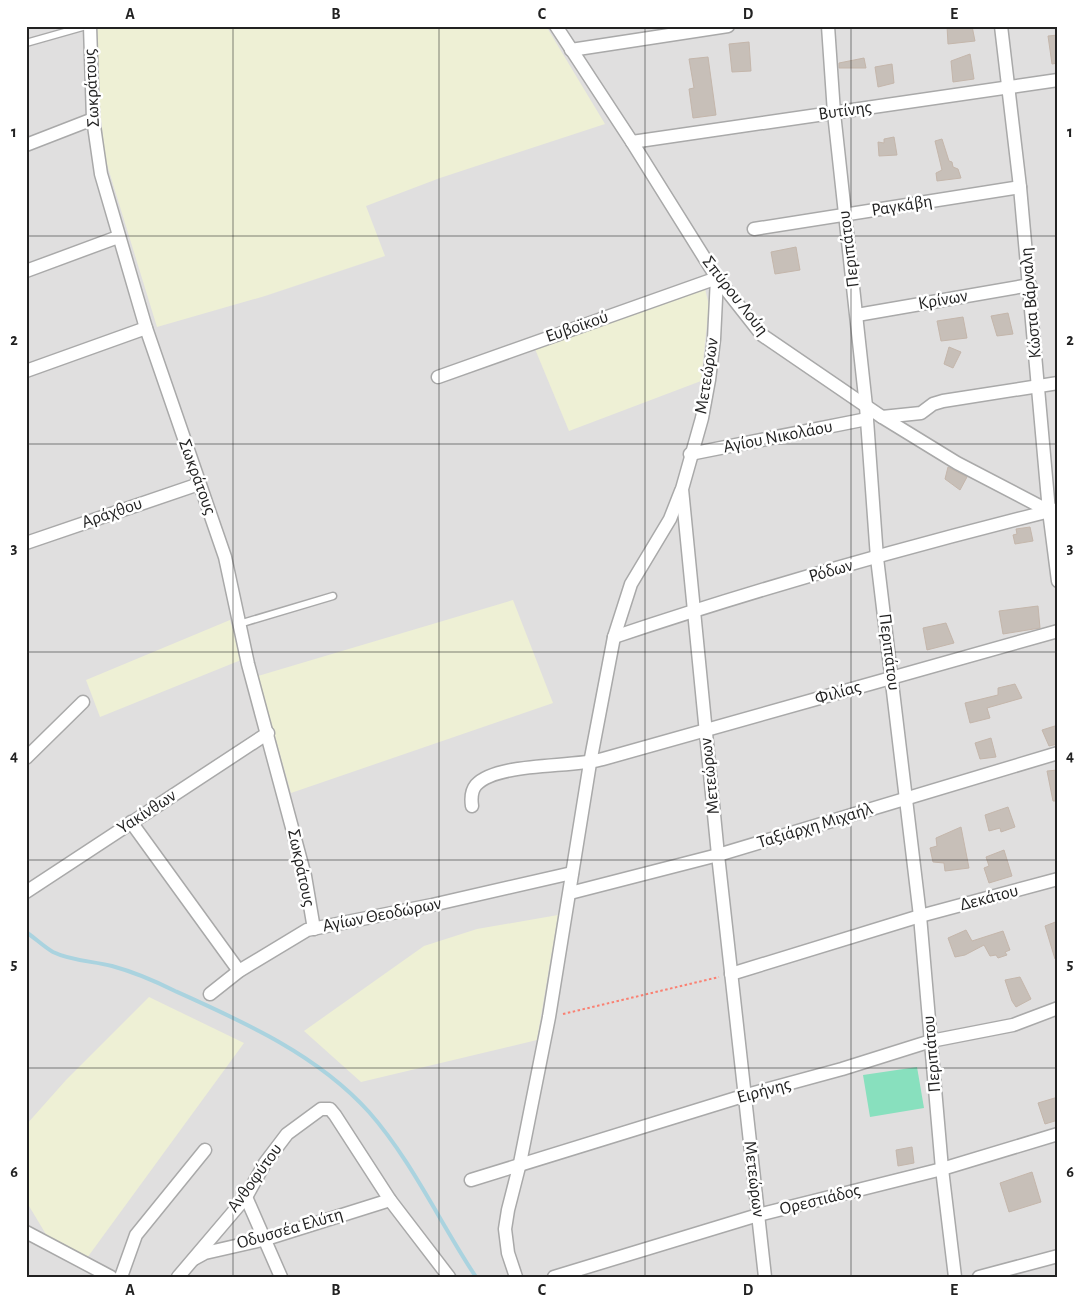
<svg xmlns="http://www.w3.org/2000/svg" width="1084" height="1303" font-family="'Alegreya Sans',sans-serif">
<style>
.residential{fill:#e0dfdf}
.farmland{fill:#eef0d5}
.pitch{fill:#88e0be}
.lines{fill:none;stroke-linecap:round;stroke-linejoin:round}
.stream{stroke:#aad3df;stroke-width:4}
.building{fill:#c7bfb8;stroke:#c4b6ab}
.service-casing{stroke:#a9a9a9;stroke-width:9}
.minor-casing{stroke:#a9a9a9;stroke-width:15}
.path{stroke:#fa8072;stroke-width:2;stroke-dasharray:2.5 2.5;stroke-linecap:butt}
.service{stroke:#fff;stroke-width:6}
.minor{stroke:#fff;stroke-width:12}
.grid{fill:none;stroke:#222;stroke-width:1;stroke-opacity:0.55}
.labels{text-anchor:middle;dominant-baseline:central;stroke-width:5;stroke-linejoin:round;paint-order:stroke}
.street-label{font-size:18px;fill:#222;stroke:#fff}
.neatline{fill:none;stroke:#222;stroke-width:2}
.grid-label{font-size:16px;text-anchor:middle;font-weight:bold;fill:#222}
</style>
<rect width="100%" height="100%" fill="#f2efe9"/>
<!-- residential -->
<rect class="residential" x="26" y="26" width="1032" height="1251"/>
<!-- farmland -->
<g class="farmland">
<polygon points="97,26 546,26 605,124 440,178 366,206 385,256 265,296 157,327 105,158 100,107"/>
<polygon points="705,289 709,305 701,381 569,431 535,349"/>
<polygon points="513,600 553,703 291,793 258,676"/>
<polygon points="230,620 241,660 100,717 86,680"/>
<polygon points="558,915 537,1040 361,1082 304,1031 424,946 477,929"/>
<polygon points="149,997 244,1043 87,1258 47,1236 26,1201 26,1125 66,1080"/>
</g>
<!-- pitch -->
<polygon class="pitch" points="917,1067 924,1108 870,1117 863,1075"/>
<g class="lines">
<!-- stream -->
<path class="stream" d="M26,932C35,938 44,947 53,952C71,961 93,961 112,966C134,972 155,981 175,991C244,1022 318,1055 369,1112C412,1161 440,1223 476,1277"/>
</g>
<!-- building -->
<g class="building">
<polygon points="947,26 972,26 975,41 948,44"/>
<polygon points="1058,35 1058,63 1052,64 1048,36"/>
<polygon points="749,42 751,71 732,72 729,44"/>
<polygon points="970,54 974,79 953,82 951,61"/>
<polygon points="708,57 716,115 693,118 689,89 694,88 689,59"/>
<polygon points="864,58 866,68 839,68 839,63"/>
<polygon points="892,64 894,83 878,87 875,67"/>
<polygon points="894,137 897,155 879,156 878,142 884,143 884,139"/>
<polygon points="942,139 949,161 952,162 953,167 958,169 961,178 937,181 936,173 942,170 935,141"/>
<polygon points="796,247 800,270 775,274 771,252"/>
<polygon points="1008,313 1013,334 997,336 991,316"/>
<polygon points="963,317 967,338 941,341 937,321"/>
<polygon points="949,347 961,352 953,368 944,364"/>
<polygon points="948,467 967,477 960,490 945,479"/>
<polygon points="1030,527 1033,541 1015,544 1013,535 1017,534 1016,529"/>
<polygon points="1038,606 1040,628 1003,634 999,611"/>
<polygon points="946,623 954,643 927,650 923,628"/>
<polygon points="1015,684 1022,698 987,708 990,718 970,723 965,703 998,695 998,688"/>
<polygon points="1058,725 1058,744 1049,746 1042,730"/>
<polygon points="991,738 996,757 980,759 975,743"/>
<polygon points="1058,770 1058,801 1053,801 1047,771"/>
<polygon points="1008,807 1015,827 1001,832 1000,828 989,831 985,815"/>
<polygon points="961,827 969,868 945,871 944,863 933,862 930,848 937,846 936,838"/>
<polygon points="1004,850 1012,876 989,883 984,868 989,866 986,857"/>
<polygon points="1058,921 1058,958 1055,959 1045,926"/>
<polygon points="966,930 972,941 1003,931 1010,950 1005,952 1007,955 998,958 996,955 990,956 984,945 965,955 955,957 948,938"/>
<polygon points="1020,977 1031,999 1016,1007 1012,1001 1005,980"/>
<polygon points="1058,1097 1058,1120 1045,1124 1038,1103"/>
<polygon points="912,1147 914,1163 898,1166 896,1150"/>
<polygon points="1032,1172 1041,1202 1009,1212 1000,1183"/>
</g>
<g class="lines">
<!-- service casing -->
<g class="service-casing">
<g id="service">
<polyline points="26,43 86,26"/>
<polyline points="239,624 333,596"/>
</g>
</g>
<!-- minor casing -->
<g class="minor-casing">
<g id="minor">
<polyline points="90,26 93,119 101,174 146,328 225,557 248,664 305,876 314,929"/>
<polyline points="556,26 632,142 717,278 762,335 882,417 957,463 1049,511"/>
<polyline points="828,26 834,113 866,406 877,558 920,916 942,1169 955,1277"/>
<polyline points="1001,26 1020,187 1049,511 1058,581"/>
<polyline points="571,50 728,26"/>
<polyline points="632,142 1058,80"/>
<polyline points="26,145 93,119"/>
<polyline points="754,229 1020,187"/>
<polyline points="26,271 118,237"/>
<polyline points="717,278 714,339 709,380 702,418 682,489 718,855 765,1277"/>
<polyline points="857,315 1030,285"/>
<polyline points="26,371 146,328"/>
<polyline points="438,377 717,278"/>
<polyline points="882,417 921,413 933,404 943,401 1058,383"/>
<polyline points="690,454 867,419"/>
<polyline points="26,543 199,484"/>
<path d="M614,637C760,588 909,546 1058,509"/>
<polyline points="26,758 83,702"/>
<path d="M472,806C471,799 471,791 476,785C497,762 571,768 603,759C755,716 906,674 1058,631"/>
<polyline points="131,822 239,971"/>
<polyline points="26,892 268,733"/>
<polyline points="570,893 718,855 1058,753"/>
<polyline points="731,974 920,916 1058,879"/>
<polyline points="210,994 239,971 307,930 432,905 572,873"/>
<polyline points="471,1180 743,1096 842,1069 931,1041 1013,1025 1058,1008"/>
<polyline points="246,1197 281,1277"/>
<polyline points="26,1232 111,1277"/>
<polyline points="194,1259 205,1253 266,1239 390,1200"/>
<polyline points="121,1277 136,1235 205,1150"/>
<polyline points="178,1277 246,1197 265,1163 287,1134 321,1109 330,1109 335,1115 390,1200 449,1277"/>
<polyline points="516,1277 508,1253 505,1229 508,1210 520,1163 549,1017 590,763 614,637 631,584 670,519 681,491"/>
<polyline points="554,1277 758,1215 942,1169 1058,1134"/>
<polyline points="979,1277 1058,1256"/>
</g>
</g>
<!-- path -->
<polyline class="path" points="563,1014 719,977"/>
<!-- service -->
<use href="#service" class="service"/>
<!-- minor -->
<use href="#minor" class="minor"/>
</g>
<!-- grid -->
<path class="grid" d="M233,26V1277M439,26V1277M645,26V1277M851,26V1277M26,236H1058M26,444H1058M26,652H1058M26,860H1058M26,1068H1058"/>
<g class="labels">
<!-- street labels -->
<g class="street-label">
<text transform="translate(92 88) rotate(-93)">Σωκράτους</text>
<text transform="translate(845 111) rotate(-8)">Βυτίνης</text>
<text transform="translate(902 206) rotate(-9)">Ραγκάβη</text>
<text transform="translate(849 249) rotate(-97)">Περιπάτου</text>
<text transform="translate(735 296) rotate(52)">Σπύρου Λούη</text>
<text transform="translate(943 300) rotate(-10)">Κρίνων</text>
<text transform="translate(1031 303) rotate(-95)">Κώστα Βάρναλη</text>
<text transform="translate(577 327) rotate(-19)">Ευβοϊκού</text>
<text transform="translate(707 376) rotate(-81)">Μετεώρων</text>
<text transform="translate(778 437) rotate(-11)">Αγίου Νικολάου</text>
<text transform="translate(197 477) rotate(70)">Σωκράτους</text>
<text transform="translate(112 513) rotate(-19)">Αράχθου</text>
<text transform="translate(831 571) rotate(-16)">Ρόδων</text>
<text transform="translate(889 652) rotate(83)">Περιπάτου</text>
<text transform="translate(838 693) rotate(-16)">Φιλίας</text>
<text transform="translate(710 776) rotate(-96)">Μετεώρων</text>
<text transform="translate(147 812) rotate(-33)">Υακίνθων</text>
<text transform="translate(815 826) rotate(-17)">Ταξιάρχη Μιχαήλ</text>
<text transform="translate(301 868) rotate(78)">Σωκράτους</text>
<text transform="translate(989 898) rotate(-15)">Δεκάτου</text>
<text transform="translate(382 915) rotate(-11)">Αγίων Θεοδώρων</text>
<text transform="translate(932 1054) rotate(-95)">Περιπάτου</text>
<text transform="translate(764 1091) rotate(-15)">Ειρήνης</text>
<text transform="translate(255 1178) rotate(-54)">Ανθοφύτου</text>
<text transform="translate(754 1179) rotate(83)">Μετεώρων</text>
<text transform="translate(820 1200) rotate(-14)">Ορεστιάδος</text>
<text transform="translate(290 1229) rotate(-16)">Οδυσσέα Ελύτη</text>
</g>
</g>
<!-- border -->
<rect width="1084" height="1303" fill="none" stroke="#ffffff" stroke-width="55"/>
<rect x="28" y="28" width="1028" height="1248" class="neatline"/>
<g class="grid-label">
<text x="130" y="19">A</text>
<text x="336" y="19">B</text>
<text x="542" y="19">C</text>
<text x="748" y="19">D</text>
<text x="954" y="19">E</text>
<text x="14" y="137">1</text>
<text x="1070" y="137">1</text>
<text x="14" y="345">2</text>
<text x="1070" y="345">2</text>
<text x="14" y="553">3</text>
<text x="1070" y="553">3</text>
<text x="14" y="761">4</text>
<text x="1070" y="761">4</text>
<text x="14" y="969">5</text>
<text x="1070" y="969">5</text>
<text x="14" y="1177">6</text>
<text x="1070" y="1177">6</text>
<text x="130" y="1295">A</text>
<text x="336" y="1295">B</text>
<text x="542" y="1295">C</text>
<text x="748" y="1295">D</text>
<text x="954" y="1295">E</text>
</g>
</svg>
